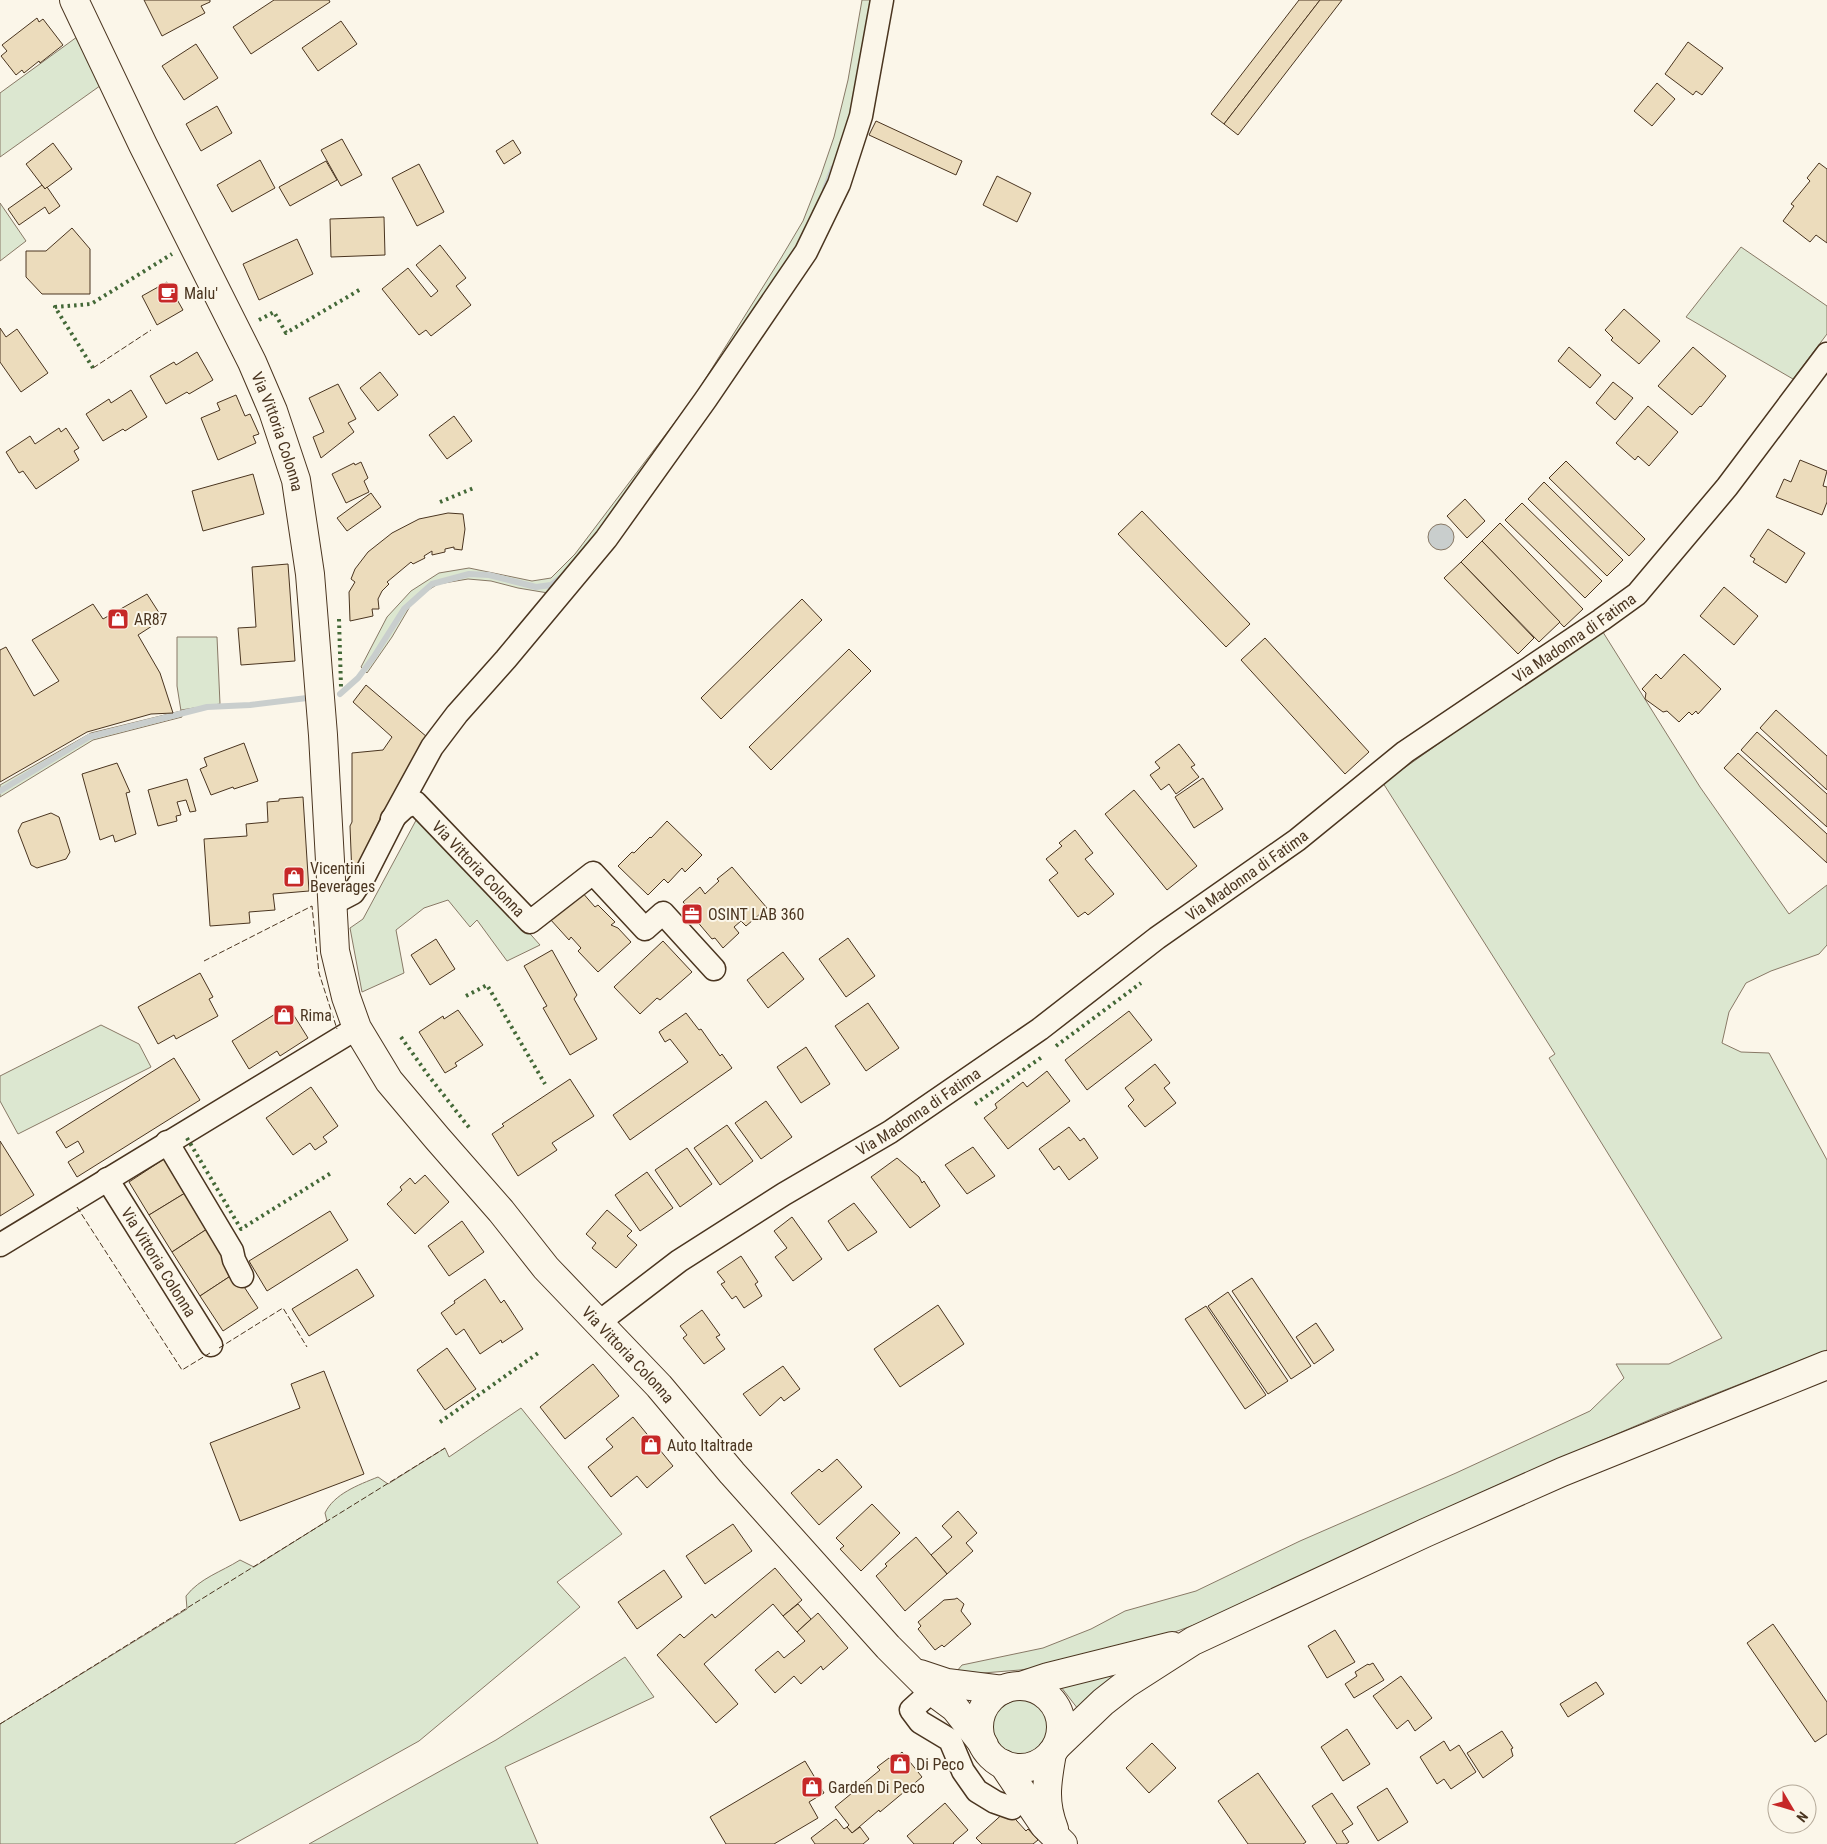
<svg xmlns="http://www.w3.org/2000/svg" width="1827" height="1844" font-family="'Roboto Condensed',sans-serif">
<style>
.green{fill:#dce7d0;stroke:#887966}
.water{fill:#c9cecd;stroke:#887966}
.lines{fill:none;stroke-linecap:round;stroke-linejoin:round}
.stream{stroke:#c9cecd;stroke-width:6}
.building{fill:#ecdcbc;stroke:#4a3520}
.minor-casing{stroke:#4a3520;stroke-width:25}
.major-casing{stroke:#4a3520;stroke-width:30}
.highway-casing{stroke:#4a3520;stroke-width:30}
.minor{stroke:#fbf6e9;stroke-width:22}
.major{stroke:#fbf6e9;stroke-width:28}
.highway{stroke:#fbf6e9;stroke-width:28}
.hedge{stroke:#436837;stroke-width:4;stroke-dasharray:2.5 4;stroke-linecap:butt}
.fence{stroke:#4a3520;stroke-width:1;stroke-dasharray:6 2.5;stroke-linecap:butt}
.labels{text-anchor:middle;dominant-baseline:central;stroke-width:4;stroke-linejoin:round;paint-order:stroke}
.poi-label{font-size:16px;fill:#4a3520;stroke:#fbf6e9;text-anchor:start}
.street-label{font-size:16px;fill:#4a3520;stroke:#fbf6e9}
</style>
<rect width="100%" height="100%" fill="#fbf6e9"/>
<!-- green -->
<g class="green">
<polygon points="862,0 874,0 850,134 812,231 554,594 518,588 491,581 468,579 438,584 422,594 412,603 392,637 367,673 361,667 387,617 411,591 439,573 469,568 532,581 551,578 575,554 694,397 781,258 803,221 821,175 834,137 848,80"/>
<polygon points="81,34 104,83 0,157 0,93"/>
<polygon points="0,203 26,241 0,261"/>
<polygon points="1741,247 1827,306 1827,334 1793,379 1686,317"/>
<polygon points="1601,629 1700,787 1789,914 1827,885 1827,945 1819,954 1771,971 1746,983 1729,1012 1722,1043 1741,1052 1769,1053 1827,1160 1827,1350 1661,1415 1491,1488 1208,1620 1144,1643 1053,1665 1020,1670 983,1673 957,1671 962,1665 1043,1648 1091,1629 1125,1611 1196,1591 1300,1541 1456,1473 1590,1411 1624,1378 1616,1364 1669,1364 1722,1338 1549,1058 1555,1054 1383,783"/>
<polygon points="177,637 217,637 220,704 181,710 182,717 93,740 0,797 0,785 91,733 181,711 177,686"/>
<polygon points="421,811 540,945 507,961 477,920 470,927 448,900 424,908 396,930 404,973 362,992 350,928 363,919"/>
<polygon points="101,1025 139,1044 151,1067 18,1134 0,1101 0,1076"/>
<path d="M521,1408L622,1534L557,1582L580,1607L419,1741L234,1844H0V1724L187,1609L186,1596C200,1578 221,1572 240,1560L254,1567L327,1521L325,1513C334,1494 358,1485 378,1477L388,1484L445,1448L449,1457Z"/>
<polygon points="625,1657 654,1697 505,1767 538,1844 309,1844 496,1740"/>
<polygon points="1128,1669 1078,1709 1061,1687"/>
<circle cx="1020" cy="1727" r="28"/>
</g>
<!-- water -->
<circle class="water" cx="1441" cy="537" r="13"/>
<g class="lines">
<!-- stream -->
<g class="stream">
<polyline points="825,189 833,168"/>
<polyline points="340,694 358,678 373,658 404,609 432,584 469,574 489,575 536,587 551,585 562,577"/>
<polyline points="0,791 89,737 207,707 250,705 307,698"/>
</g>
</g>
<!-- building -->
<g class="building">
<polygon points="144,0 210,0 210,2 201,6 205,13 162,36"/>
<polygon points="274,0 329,0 330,2 251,54 233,27"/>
<polygon points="1299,0 1320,0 1224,124 1211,114"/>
<polygon points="1320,0 1342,0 1238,135 1224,124"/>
<polygon points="37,18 39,22 43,19 63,45 40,63 39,61 24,73 22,70 16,75 1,56 7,51 2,45"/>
<polygon points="341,21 357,44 318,71 302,48"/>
<polygon points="1688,42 1723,68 1702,95 1696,91 1693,95 1665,74"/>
<polygon points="196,44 218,78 184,100 162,66"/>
<polygon points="1657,83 1675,99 1652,126 1634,111"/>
<polygon points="217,106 232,133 201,151 186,124"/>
<polygon points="876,121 962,161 956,175 869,135"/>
<polygon points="342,139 362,175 341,186 321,150"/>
<polygon points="513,140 521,153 504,164 496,151"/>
<polygon points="53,143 72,169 45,189 26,164"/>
<polygon points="260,160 275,188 232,212 217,185"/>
<polygon points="326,161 337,180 290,206 279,187"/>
<polygon points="1819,163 1827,169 1827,243 1816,235 1810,242 1783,221 1794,206 1791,204 1810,181 1807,178"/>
<polygon points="419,164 444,212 417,226 392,178"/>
<polygon points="997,176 1031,193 1017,222 983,205"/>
<polygon points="42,185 45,189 47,187 60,206 49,214 45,207 19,225 8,209"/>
<polygon points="384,217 385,255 331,257 330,219"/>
<polygon points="72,228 90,249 90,294 42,294 26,277 26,251 46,251"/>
<polygon points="297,239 313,274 259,300 243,264"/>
<polygon points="440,245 466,278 456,286 471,305 431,336 426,330 419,335 382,289 408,268 431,297 438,291 416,265"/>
<polygon points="167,282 183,310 157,325 142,296"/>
<polygon points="1624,309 1660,341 1639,364 1611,340 1613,338 1605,330"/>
<polygon points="0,328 6,337 17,329 48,373 21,392 0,362"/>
<polygon points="1569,347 1601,375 1590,388 1558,361"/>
<polygon points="1693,347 1726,376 1701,407 1700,406 1692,415 1658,386"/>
<polygon points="197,352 213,380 189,394 187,392 166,404 150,376 174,362 176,365"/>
<polygon points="380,372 398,395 378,411 360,388"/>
<polygon points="1613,382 1633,398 1615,420 1596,403"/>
<polygon points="338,384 356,419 348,423 354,432 321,458 313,437 324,432 309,398"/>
<polygon points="131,390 147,417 125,431 123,429 103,441 86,414 109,399 111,403"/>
<polygon points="236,395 245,416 250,414 259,434 253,436 256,443 218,460 201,418 220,410 217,403"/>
<polygon points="1648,406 1678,432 1649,466 1638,456 1635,460 1616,443"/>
<polygon points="454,416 472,441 447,459 429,435"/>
<polygon points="59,428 61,432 66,428 79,448 74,451 79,460 36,489 23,471 19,473 6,452 30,436 35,444"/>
<polygon points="1800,460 1827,471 1823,486 1827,487 1827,502 1822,515 1776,497 1784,479 1791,482"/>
<polygon points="1566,461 1645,539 1629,556 1549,478"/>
<polygon points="361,462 368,478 364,481 369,492 346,503 332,474 354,463 355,465"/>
<polygon points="253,474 264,514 203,531 192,491"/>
<polygon points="1544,482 1623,560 1607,576 1528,499"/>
<polygon points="371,493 381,507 347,531 337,518"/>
<polygon points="1465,499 1485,521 1467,538 1447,516"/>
<polygon points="1522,503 1602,581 1585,598 1505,520"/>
<polygon points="1142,511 1250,624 1226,647 1118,534"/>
<polygon points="448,513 463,514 465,529 462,550 454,549 454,547 445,549 445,552 432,555 432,551 424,556 425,558 413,564 411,562 387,582 389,584 382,591 378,599 379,609 372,609 373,616 350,621 349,592 355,582 351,579 355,569 368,552 392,533 419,519"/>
<polygon points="1500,523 1583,609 1564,627 1482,541"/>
<polygon points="1768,529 1805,553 1786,583 1753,562 1755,559 1750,556"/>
<polygon points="1482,541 1560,622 1539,642 1461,562"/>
<polygon points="1461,562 1534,638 1518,654 1444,578"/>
<polygon points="288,564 295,661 241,665 238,628 256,627 252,567"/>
<polygon points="1724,587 1758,616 1734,645 1700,616"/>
<polygon points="147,594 163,619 138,635 160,673 173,713 151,714 87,732 0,782 0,650 6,647 34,696 59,681 32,640 93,604 103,619"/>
<polygon points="802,599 822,620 721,719 701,698"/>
<polygon points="1265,638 1369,752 1345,774 1241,660"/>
<polygon points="849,649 871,671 771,770 749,747"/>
<polygon points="1684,654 1721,689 1698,714 1696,711 1692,715 1689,712 1679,722 1667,711 1663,712 1645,699 1646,693 1642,689 1656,674 1661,679"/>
<polygon points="366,685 427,737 384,819 380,819 352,876 350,826 352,822 352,753 383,750 392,737 353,702"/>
<polygon points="1776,710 1827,756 1827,790 1760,728"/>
<polygon points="1757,732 1827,794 1827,827 1741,750"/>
<polygon points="244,743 258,781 234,789 233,787 211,795 200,769 207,766 204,758"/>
<polygon points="1179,744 1195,765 1191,767 1199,777 1176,794 1169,784 1161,790 1150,775 1160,768 1155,762"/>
<polygon points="1738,753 1827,834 1827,863 1724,768"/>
<polygon points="117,763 130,792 126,793 136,834 115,842 113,835 100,840 82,774"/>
<polygon points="1203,778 1223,809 1194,828 1175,797"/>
<polygon points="187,779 196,811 190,812 186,800 177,802 181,815 176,816 177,821 158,826 148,790"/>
<polygon points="1134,790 1197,866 1167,890 1105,814"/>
<polygon points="303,797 309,891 273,894 275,910 249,912 250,923 210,926 204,839 247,836 246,824 268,822 267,802 279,801 279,799"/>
<polygon points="51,813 59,817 70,852 66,859 37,868 31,865 18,831 22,823"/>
<polygon points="667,821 702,855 685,872 682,868 668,883 664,879 648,895 618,866 632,852 634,853 650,837 651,838"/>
<polygon points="1075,830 1093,853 1085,859 1114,894 1088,915 1085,912 1078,917 1049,880 1058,873 1046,859 1062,846 1059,843"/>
<polygon points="732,867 767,908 746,926 741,921 734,927 739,933 723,948 715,938 712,939 695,919 697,917 683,902 700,887 705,894 719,881 717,879"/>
<polygon points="581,891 595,907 598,905 615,922 611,925 618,928 631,942 598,972 578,951 581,948 571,937 569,940 550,919"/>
<polygon points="848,938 875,976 846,997 819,959"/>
<polygon points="436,939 455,969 430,985 411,955"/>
<polygon points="663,941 692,972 660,1000 657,998 640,1014 614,987"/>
<polygon points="552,950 577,995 574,999 597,1039 570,1055 543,1008 547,1006 524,966"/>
<polygon points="783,952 804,979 768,1008 747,980"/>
<polygon points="200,973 213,997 209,999 218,1016 176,1039 174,1035 158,1044 138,1007"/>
<polygon points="868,1003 899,1048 866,1071 835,1026"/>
<polygon points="288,1006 308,1038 280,1056 277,1051 249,1069 232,1041"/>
<polygon points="458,1010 483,1045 455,1063 457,1066 445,1073 419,1032 443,1016 444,1019"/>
<polygon points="1129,1011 1152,1040 1087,1090 1065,1060"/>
<polygon points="686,1013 699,1030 701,1029 720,1056 722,1054 732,1068 630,1140 613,1115 688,1062 670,1039 665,1042 659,1032"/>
<polygon points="806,1047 830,1084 801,1103 777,1067"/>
<polygon points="174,1058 200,1100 77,1177 68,1162 84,1152 78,1141 66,1148 56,1132"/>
<polygon points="1155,1064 1170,1083 1164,1088 1176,1103 1145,1127 1128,1106 1134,1100 1125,1088"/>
<polygon points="1047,1071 1070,1101 1008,1149 984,1118 997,1108 995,1104 1023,1082 1027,1087"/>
<polygon points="570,1079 594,1116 552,1143 557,1150 518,1176 492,1134 504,1126 502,1124"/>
<polygon points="311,1087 338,1126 323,1137 327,1142 315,1150 310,1143 293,1155 266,1118"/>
<polygon points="766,1101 792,1137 761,1159 735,1123"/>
<polygon points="727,1125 753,1161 720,1185 694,1148"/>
<polygon points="1069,1127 1080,1141 1084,1138 1098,1158 1069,1180 1059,1166 1054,1170 1039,1149"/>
<polygon points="0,1141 34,1195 0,1216"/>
<polygon points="973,1147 995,1176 967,1194 945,1165"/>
<polygon points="687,1148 712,1184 680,1207 655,1170"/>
<polygon points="897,1158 919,1177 922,1183 924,1181 940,1206 910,1228 871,1177"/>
<polygon points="164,1159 185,1193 149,1215 129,1182"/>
<polygon points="647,1172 673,1208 640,1231 615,1195"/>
<polygon points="425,1175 449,1202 415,1234 387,1204 402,1190 400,1187 410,1178 415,1184"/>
<polygon points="185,1193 207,1229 172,1252 149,1215"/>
<polygon points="854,1203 877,1232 848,1251 828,1221"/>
<polygon points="607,1210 632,1231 627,1236 637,1245 616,1268 592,1248 596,1243 586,1234"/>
<polygon points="330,1211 348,1240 267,1291 249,1261"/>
<polygon points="792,1217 822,1259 793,1281 775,1257 787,1248 774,1231"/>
<polygon points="462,1221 484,1252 449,1276 428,1246"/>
<polygon points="207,1229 235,1273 200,1296 172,1252"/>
<polygon points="741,1256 758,1282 755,1284 762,1296 744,1308 736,1296 732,1299 721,1284 725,1282 717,1272"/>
<polygon points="357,1269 374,1296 309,1336 292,1309"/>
<polygon points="235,1273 258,1308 223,1331 200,1296"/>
<polygon points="1252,1278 1311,1366 1291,1379 1232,1291"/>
<polygon points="485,1279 501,1303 504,1300 523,1329 502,1343 501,1340 480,1354 464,1329 456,1335 441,1313 455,1303 454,1301"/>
<polygon points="1228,1292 1288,1381 1268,1394 1208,1306"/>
<polygon points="938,1305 964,1344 900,1387 874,1349"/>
<polygon points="1206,1306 1266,1395 1245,1409 1185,1319"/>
<polygon points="702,1310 720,1335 716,1337 725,1349 704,1364 683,1338 687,1335 680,1326"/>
<polygon points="1316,1323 1334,1350 1314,1364 1296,1337"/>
<polygon points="447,1348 476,1389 445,1410 417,1370"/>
<polygon points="593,1364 619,1396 565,1439 540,1407"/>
<polygon points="783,1366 800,1389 784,1401 781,1397 760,1416 743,1394"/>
<polygon points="324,1371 364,1474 240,1521 210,1443 300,1408 291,1384"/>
<polygon points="633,1417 673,1466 647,1488 637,1476 611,1497 588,1467 613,1447 606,1439"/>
<polygon points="837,1459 862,1487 819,1525 791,1493 819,1469 822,1472"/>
<polygon points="872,1504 900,1533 861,1571 840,1549 844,1546 836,1538"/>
<polygon points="958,1511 977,1533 966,1543 973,1551 947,1574 931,1555 952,1537 942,1526"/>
<polygon points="733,1524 752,1551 705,1584 686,1556"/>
<polygon points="916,1537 947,1574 905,1611 876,1576 887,1566 885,1564"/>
<polygon points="775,1568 802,1600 783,1616 773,1604 704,1664 738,1704 716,1723 657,1655 680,1634 684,1638 712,1614 715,1618"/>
<polygon points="664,1570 682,1597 637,1629 618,1602"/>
<polygon points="957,1598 964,1604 961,1611 971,1624 944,1647 942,1645 935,1650 918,1629 921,1626 918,1622 944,1600 955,1599"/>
<polygon points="798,1604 811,1619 797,1632 783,1616"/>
<polygon points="818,1613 848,1648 823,1670 821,1666 801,1684 794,1676 775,1693 755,1670 778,1651 784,1658 805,1641 797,1632"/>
<polygon points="1773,1624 1827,1702 1827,1734 1815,1742 1747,1643"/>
<polygon points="1335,1630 1355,1662 1327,1678 1308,1646"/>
<polygon points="1373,1663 1384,1680 1354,1698 1345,1684 1357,1676 1355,1672 1368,1664 1369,1665"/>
<polygon points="1401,1676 1432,1718 1415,1731 1408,1720 1397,1729 1373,1696"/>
<polygon points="1596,1682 1604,1694 1568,1717 1560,1704"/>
<polygon points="1347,1729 1370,1764 1343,1781 1321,1747"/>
<polygon points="1502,1731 1513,1748 1511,1749 1513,1756 1483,1778 1467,1753"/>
<polygon points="1444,1741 1450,1751 1459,1745 1476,1772 1451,1789 1444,1779 1437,1784 1420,1757"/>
<polygon points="1152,1743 1176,1768 1149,1793 1126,1768"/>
<polygon points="902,1752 922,1777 880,1812 879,1810 852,1833 847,1827 849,1825 835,1807 880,1770 877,1767 889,1758 892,1761"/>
<polygon points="805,1761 824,1793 809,1802 818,1818 774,1844 726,1844 710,1817"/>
<polygon points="1258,1773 1306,1842 1303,1844 1248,1844 1218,1801"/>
<polygon points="1387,1788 1408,1822 1378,1841 1357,1807"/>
<polygon points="1332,1793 1353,1824 1342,1831 1349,1842 1346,1844 1337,1844 1312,1806"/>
<polygon points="945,1803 968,1830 953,1843 954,1844 914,1844 907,1836"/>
<polygon points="1007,1810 1026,1831 1028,1829 1038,1840 1033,1844 982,1844 976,1838"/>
<polygon points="836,1819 844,1829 847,1827 852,1833 860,1827 869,1839 863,1844 815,1844 811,1838"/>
</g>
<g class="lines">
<!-- minor casing -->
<g class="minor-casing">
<g id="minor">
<path id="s1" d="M392,819L405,807L416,803L530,922L593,873L645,929L663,913L714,969"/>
<polyline points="392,820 432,747 457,714 506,659 606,539 706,399 806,252 839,184 861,116 882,0"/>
<polyline points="332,904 353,893 365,875 394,818"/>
<polyline points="167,1142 232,1251 234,1260 242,1276"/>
<path id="s2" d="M107,1179L211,1345"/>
<polyline points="0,1245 357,1028"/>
<path id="s3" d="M598,1323L679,1261L784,1194L890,1132L1040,1029L1157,938L1297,840L1405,752L1601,620L1637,594L1727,487L1827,354"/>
<polyline points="932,1691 911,1710 920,1722 950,1740 963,1771 977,1791 995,1802 1012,1808"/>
</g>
</g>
<!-- major casing -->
<g class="major-casing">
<g id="major">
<path id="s4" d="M74,0L143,145L252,362L273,411L296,480L310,574L323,735L335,951L346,997L357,1028L389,1081L437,1138L501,1211L546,1268L659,1386L732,1473L888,1647L932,1691L955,1708L984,1745"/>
<polyline points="920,1674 947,1683 1003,1690"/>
<circle cx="1020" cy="1727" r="41"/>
<path d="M1052,1753C1047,1782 1043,1801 1054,1829"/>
<polyline points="1003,1764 1044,1825 1063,1844"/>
</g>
</g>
<!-- highway casing -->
<g class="highway-casing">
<g id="highway">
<polyline points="1021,1686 1048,1677 1172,1646"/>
<polyline points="1057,1746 1103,1702 1126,1684 1193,1641 1425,1533 1562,1472 1827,1365"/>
</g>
</g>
<!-- minor -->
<use href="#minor" class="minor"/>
<!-- major -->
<use href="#major" class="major"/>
<!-- highway -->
<use href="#highway" class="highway"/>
<!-- hedge -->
<g class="hedge">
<polyline points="259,320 274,312 286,333 361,289"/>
<polyline points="93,368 55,307 91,304 172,254"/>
<polyline points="440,502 476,487"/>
<polyline points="339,619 341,687"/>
<polyline points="466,996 487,985 545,1084"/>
<polyline points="401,1037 428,1075 471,1130"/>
<polyline points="1056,1046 1141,983"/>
<polyline points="975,1104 1042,1057"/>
<polyline points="187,1138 241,1229 331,1173"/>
<polyline points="440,1422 541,1351"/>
</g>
<!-- fence -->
<g class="fence">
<polyline points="93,368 151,330"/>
<polyline points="204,961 312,906 319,973 337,1029"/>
<polyline points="77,1207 182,1370 210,1353"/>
<polyline points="219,1348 283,1308 307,1347"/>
<polyline points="0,1724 445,1448"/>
</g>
</g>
<!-- icons -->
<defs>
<g id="cafe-square" transform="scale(1.125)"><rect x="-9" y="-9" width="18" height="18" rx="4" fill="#c62828" stroke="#fbf6e9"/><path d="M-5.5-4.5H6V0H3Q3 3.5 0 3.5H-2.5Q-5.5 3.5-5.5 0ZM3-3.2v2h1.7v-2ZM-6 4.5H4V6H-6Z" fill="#fff"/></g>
<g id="shop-square" transform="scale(1.125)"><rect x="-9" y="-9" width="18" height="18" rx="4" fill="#c62828" stroke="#fbf6e9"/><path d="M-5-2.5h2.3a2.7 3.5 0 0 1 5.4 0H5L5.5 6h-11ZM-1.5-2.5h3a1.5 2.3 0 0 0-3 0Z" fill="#fff"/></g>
<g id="office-square" transform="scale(1.125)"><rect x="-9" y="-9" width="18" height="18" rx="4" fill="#c62828" stroke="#fbf6e9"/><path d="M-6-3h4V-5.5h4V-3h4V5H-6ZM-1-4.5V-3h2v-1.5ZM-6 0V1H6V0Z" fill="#fff"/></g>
</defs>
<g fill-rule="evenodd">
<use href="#cafe-square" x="168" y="293"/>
<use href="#shop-square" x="118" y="619"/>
<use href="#shop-square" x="294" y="877"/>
<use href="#office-square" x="692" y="914"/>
<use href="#shop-square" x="284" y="1015"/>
<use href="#shop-square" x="651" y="1445"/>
<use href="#shop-square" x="900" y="1764"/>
<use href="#shop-square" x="812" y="1787"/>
</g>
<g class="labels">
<!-- poi labels -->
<g class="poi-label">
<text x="184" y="293">Malu'</text>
<text x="134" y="619">AR87</text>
<text x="310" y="868">Vicentini<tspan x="310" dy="18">Beverages</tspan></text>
<text x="708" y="914">OSINT LAB 360</text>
<text x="300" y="1015">Rima</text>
<text x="667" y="1445">Auto Italtrade</text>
<text x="916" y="1764">Di Peco</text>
<text x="828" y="1787">Garden Di Peco</text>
</g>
<!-- street labels -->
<g class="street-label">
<text stroke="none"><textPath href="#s4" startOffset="478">Via Vittoria Colonna</textPath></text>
<text stroke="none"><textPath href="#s3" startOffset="1194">Via Madonna di Fatima</textPath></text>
<text stroke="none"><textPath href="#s1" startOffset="120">Via Vittoria Colonna</textPath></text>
<text stroke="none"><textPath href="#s3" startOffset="789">Via Madonna di Fatima</textPath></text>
<text stroke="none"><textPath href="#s3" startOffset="384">Via Madonna di Fatima</textPath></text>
<text stroke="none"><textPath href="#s2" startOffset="98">Via Vittoria Colonna</textPath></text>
<text stroke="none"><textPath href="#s4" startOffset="1508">Via Vittoria Colonna</textPath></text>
</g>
</g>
<!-- north arrow -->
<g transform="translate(1792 1809) rotate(128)"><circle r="24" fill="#fbf6e9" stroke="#b4a999"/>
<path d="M0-4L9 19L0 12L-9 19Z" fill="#c62828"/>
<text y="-8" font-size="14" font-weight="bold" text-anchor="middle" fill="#4a3520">N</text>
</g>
</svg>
